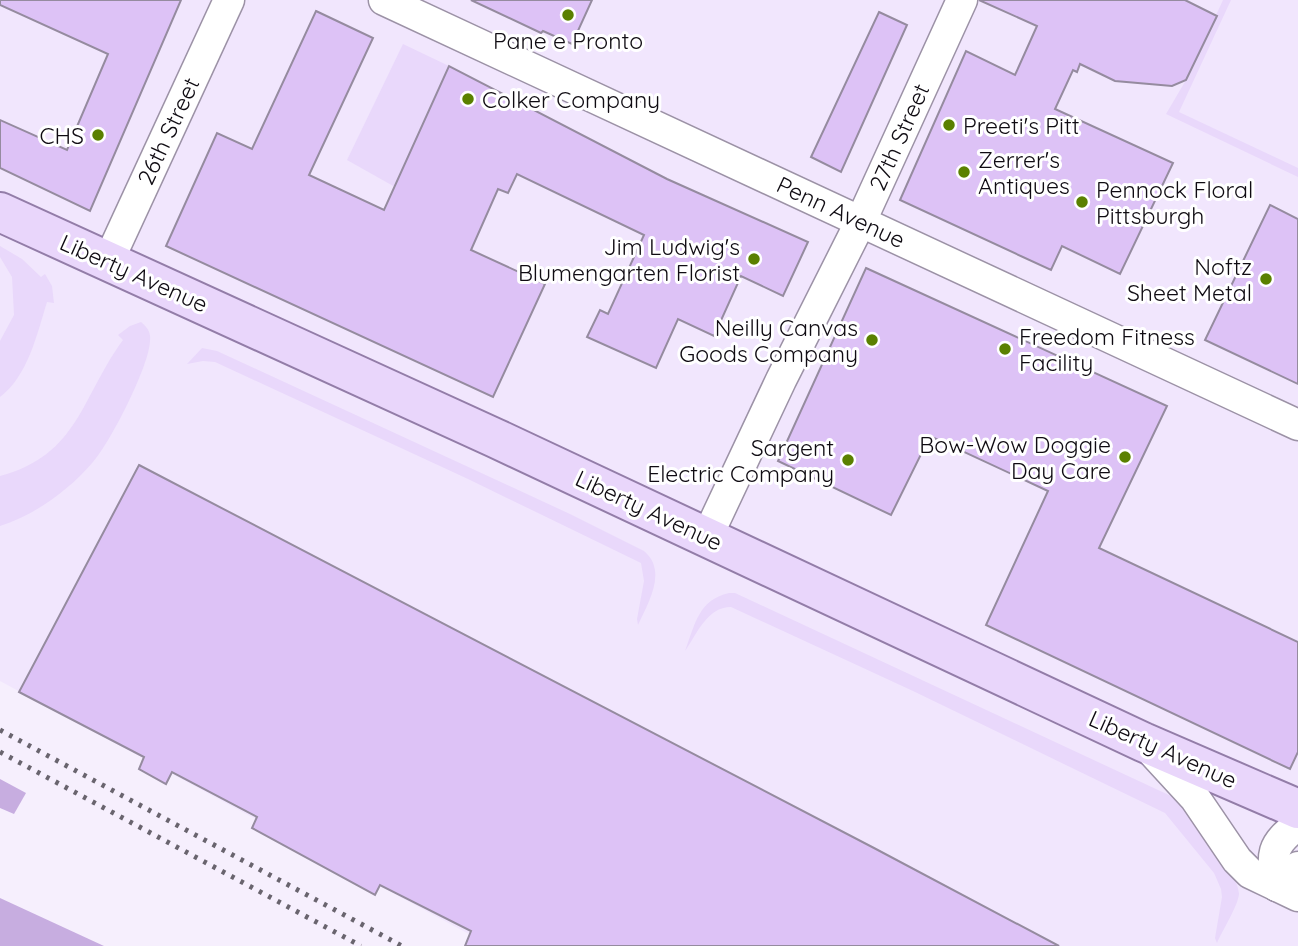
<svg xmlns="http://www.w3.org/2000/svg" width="1298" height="946" font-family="Quicksand,sans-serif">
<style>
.built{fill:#f1e6fd}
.green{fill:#e9d8fb}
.forest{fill:#c7ade0}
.building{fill:#ddc2f6;stroke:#958b9f;stroke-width:2}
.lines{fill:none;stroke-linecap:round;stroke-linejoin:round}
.minor-casing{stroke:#9c92a6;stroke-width:33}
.major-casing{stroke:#937da8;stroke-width:42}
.minor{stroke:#fff;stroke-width:30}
.major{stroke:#e9d6fb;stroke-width:38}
.rail{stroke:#69646e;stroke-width:5;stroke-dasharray:3.5 7;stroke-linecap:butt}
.poi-dot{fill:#5a8000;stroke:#fff;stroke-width:2.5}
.labels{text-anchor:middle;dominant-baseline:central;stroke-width:6;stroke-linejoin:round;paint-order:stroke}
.poi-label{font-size:23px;fill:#0f0b12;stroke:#fff;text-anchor:end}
.street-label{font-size:23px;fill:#0f0b12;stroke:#fff}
</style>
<rect width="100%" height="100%" fill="#f6effd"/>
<!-- built -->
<polygon class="built" points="0,0 1298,0 1298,946 491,946 0,681"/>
<!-- green -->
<g class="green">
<polygon points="1223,0 1231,0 1179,112 1298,168 1298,177 1166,114 1186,80"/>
<polygon points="403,44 449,66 395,187 347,160"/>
<path d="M0,246L22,259L41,277L45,274L52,286L54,303L47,302C37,334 28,376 0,397V341L14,315L12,277L0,257Z"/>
<path d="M141,322C147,327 151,332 150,340C150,365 110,443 93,462C69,490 35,515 0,526V476C79,455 81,397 123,340L118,335L130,326Z"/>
<path d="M202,348L217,351L570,514L644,551C668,571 648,603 638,625L637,619L644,581L641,563L468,479L215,362L203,361L187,364Z"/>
<path d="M729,593H735L1171,796C1186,809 1240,874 1239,894C1238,906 1222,931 1217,943L1215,938L1222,897L1221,889L1214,873L1165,813L913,691L731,607C707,607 697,634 685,651C695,625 698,600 729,593Z"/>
</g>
<!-- forest -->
<g class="forest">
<polygon points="0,779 26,793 14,814 0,808"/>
<polygon points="0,898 104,946 0,946"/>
</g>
<!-- building -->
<g class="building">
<polygon points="0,0 181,0 90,211 0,168 0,120 67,150 108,54 0,5"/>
<polygon points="471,0 592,0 572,44 543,31 541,33"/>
<polygon points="979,0 1185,0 1217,16 1186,80 1172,86 1115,81 1080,64 1077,72 1073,70 1055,109 1173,163 1120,274 1062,246 1051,270 900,200 966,51 1015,75 1037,26"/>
<polygon points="316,11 373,38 309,175 384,210 449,66 667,179 808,242 783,296 741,276 714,336 678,319 656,368 587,337 600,310 608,314 644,235 517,174 508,193 498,189 471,250 545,284 493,397 166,246 217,133 252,149"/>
<polygon points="879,12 907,25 841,172 811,157"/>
<polygon points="1270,205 1298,219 1298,384 1205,340"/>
<polygon points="866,268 1167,406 1099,548 1298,642 1298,752 1290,769 986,625 1048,491 930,436 891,515 778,461"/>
<polygon points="139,465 874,848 1059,946 465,946 471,931 380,885 375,895 252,828 257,817 172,772 166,784 139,769 144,757 19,692"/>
</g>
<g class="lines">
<!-- minor casing -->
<g class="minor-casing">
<g id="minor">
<polyline points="384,0 1298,425"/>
<polyline points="108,262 229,0"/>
<polyline points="707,537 781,380 861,221 962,0"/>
<polyline points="1148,747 1195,798 1237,860 1250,873 1298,896"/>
<path d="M1277,886C1271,855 1271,844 1298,825"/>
<polyline points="1277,886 1298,867"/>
</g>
</g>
<!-- major casing -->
<g class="major-casing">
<polyline id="major" points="0,212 495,438 1143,742 1298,809"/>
</g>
<!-- minor -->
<use href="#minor" class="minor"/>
<!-- major -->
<use href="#major" class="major"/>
<!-- rail -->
<g class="rail">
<polyline points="0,730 402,946"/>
<polyline points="0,752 361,946"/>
</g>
</g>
<!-- markers -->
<g class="poi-dot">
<circle cx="568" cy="15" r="7"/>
<circle cx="468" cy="99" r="7"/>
<circle cx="949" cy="125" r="7"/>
<circle cx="98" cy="135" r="7"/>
<circle cx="964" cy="172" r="7"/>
<circle cx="1082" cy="202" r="7"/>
<circle cx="754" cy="259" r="7"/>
<circle cx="1266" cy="279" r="7"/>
<circle cx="872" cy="340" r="7"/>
<circle cx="1005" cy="349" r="7"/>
<circle cx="1125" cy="457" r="7"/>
<circle cx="848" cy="460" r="7"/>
</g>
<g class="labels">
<!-- poi labels -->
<g class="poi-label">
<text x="568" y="40" text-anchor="middle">Pane e Pronto</text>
<text x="482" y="99" text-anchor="start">Colker Company</text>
<text x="963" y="125" text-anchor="start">Preeti's Pitt</text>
<text x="84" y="135">CHS</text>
<text x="978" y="159" text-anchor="start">Zerrer's<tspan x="978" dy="26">Antiques</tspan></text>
<text x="1096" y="189" text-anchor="start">Pennock Floral<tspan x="1096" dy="26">Pittsburgh</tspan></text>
<text x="740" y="246">Jim Ludwig's<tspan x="740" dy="26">Blumengarten Florist</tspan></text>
<text x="1252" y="266">Noftz<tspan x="1252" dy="26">Sheet Metal</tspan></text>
<text x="858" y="327">Neilly Canvas<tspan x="858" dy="26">Goods Company</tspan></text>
<text x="1019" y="336" text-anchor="start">Freedom Fitness<tspan x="1019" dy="26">Facility</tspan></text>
<text x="1111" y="444">Bow-Wow Doggie<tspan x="1111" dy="26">Day Care</tspan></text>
<text x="834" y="447">Sargent<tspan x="834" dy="26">Electric Company</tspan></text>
</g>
<!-- street labels -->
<g class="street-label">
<text transform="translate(168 131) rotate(-65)">26th Street</text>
<text transform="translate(899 137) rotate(-66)">27th Street</text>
<text transform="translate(841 212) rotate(25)">Penn Avenue</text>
<text transform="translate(134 273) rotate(24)">Liberty Avenue</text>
<text transform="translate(649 510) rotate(25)">Liberty Avenue</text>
<text transform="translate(1163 749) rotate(24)">Liberty Avenue</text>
</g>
</g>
</svg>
